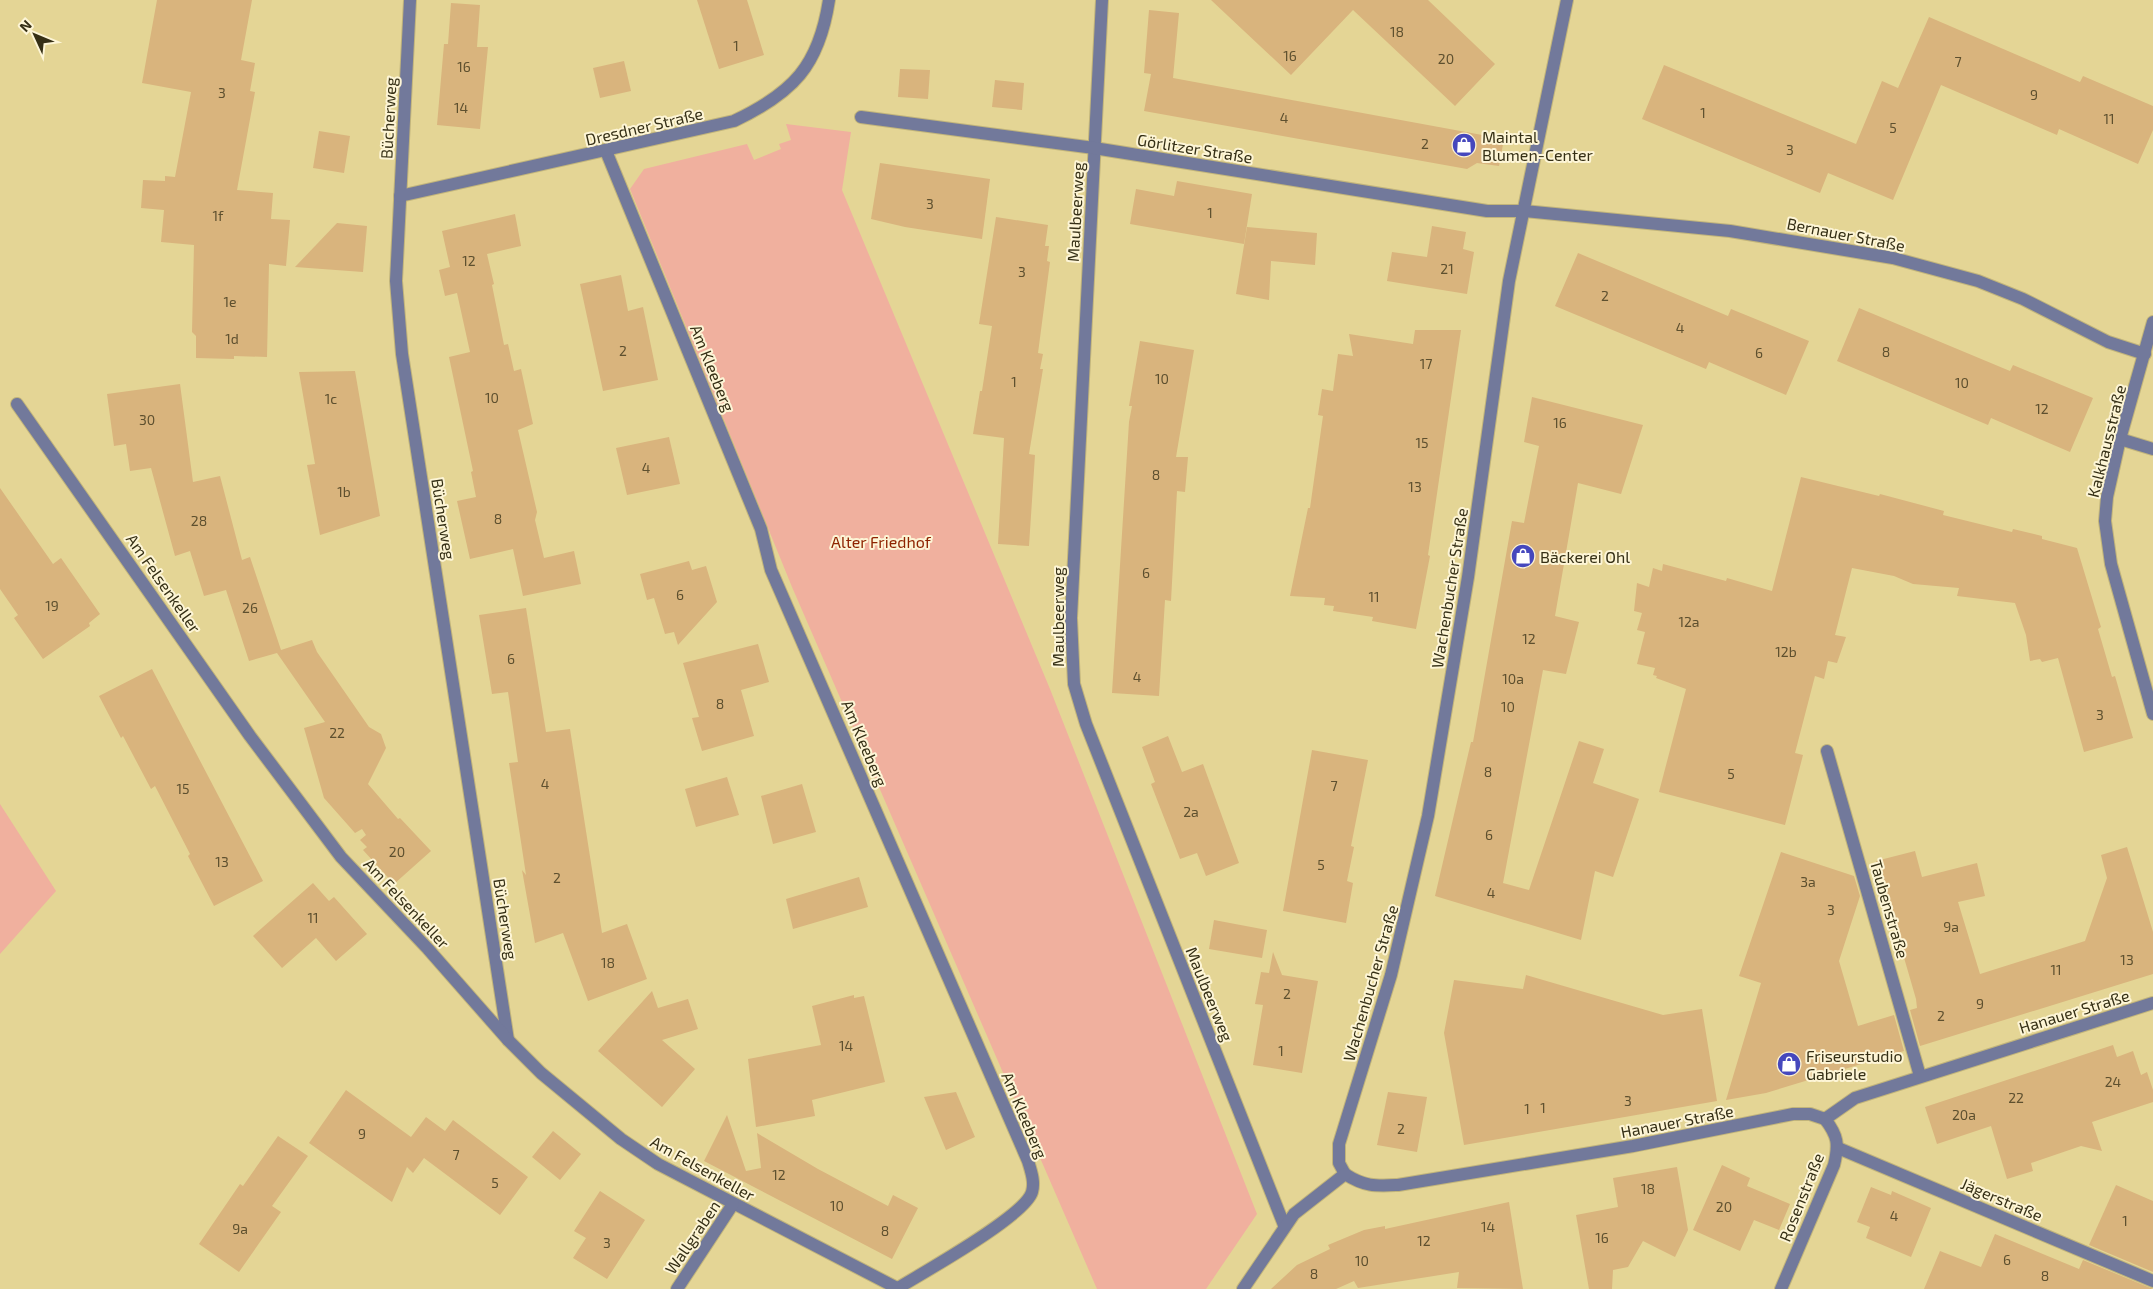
<svg xmlns="http://www.w3.org/2000/svg" width="2153" height="1289" font-family="'Exo 2',sans-serif">
<style>
.green{fill:#f0b09e}
.building{fill:#d9b47d}
.lines{fill:none;stroke-linecap:round;stroke-linejoin:round}
.minor-casing{stroke:#c1b47b;stroke-width:14}
.minor{stroke:#72799b;stroke-width:12}
.labels{text-anchor:middle;dominant-baseline:central;stroke-width:4;stroke-linejoin:round;paint-order:stroke}
.number-label{font-size:14px;fill:#5e502f}
.street-label{font-size:16px;fill:#352f15;stroke:#fdf5d6}
.poi-label{font-size:16px;fill:#352f15;stroke:#fdf5d6;text-anchor:start}
.park-label{font-size:16px;fill:#8e2300;stroke:#fdf5d6}
</style>
<rect width="100%" height="100%" fill="#e4d595"/>
<!-- green -->
<g class="green">
<polygon points="786,124 851,132 842,190 1050,689 1257,1214 1206,1289 1097,1289 792,587 630,189 644,169 747,144 754,160 781,149 779,144 791,140"/>
<polygon points="0,804 56,891 0,954"/>
</g>
<!-- building -->
<g class="building">
<polygon points="157,0 252,0 241,60 255,63 250,91 255,92 237,190 273,193 271,219 290,220 286,266 269,264 267,357 234,356 234,359 196,358 196,336 192,332 194,245 161,242 164,210 141,208 143,180 165,181 165,176 175,177 191,92 142,83"/>
<polygon points="697,0 747,0 764,55 719,69"/>
<polygon points="1211,0 1428,0 1495,64 1455,106 1353,10 1291,75"/>
<polygon points="451,3 480,5 477,47 488,47 480,129 437,125 444,44 448,44"/>
<polygon points="1149,10 1179,13 1173,78 1504,139 1499,166 1477,163 1467,169 1144,111 1151,74 1144,73"/>
<polygon points="1929,17 2080,82 2083,76 2153,106 2153,130 2138,164 2059,129 2057,135 1941,85 1893,200 1828,173 1820,193 1642,119 1664,65 1856,144 1882,81 1898,88"/>
<polygon points="624,61 631,91 600,98 593,68"/>
<polygon points="900,69 930,70 928,99 898,97"/>
<polygon points="995,80 1024,83 1022,110 992,107"/>
<polygon points="319,131 350,136 344,173 313,168"/>
<polygon points="880,163 990,179 982,239 905,227 871,219"/>
<polygon points="1177,181 1252,194 1244,244 1130,224 1136,189 1174,196"/>
<polygon points="515,214 521,246 487,254 494,284 492,285 504,345 508,344 514,371 521,369 533,424 518,430 537,512 535,520 544,558 574,551 581,584 523,596 513,549 470,559 457,501 476,497 471,472 473,471 449,357 470,352 457,293 445,296 439,270 450,267 442,231"/>
<polygon points="996,217 1048,225 1045,246 1049,246 1047,261 1050,262 1038,353 1043,354 1040,369 1043,369 1029,454 1035,455 1029,546 998,544 1004,438 973,434 980,391 982,391 992,326 979,324"/>
<polygon points="337,223 367,226 363,272 295,267"/>
<polygon points="1432,226 1466,232 1463,249 1474,252 1467,294 1387,281 1392,252 1427,257"/>
<polygon points="1247,227 1317,233 1315,265 1271,261 1269,300 1236,294"/>
<polygon points="1578,253 1728,316 1731,309 1809,341 1786,395 1709,362 1706,369 1555,306"/>
<polygon points="621,275 628,311 643,307 658,380 603,391 580,284"/>
<polygon points="1859,308 2010,371 2013,365 2093,398 2070,452 1991,418 1988,425 1837,361"/>
<polygon points="1415,330 1461,330 1428,555 1430,556 1416,629 1372,621 1373,617 1333,611 1334,606 1324,605 1325,598 1290,596 1308,508 1310,508 1323,416 1318,415 1322,389 1333,391 1338,354 1353,356 1349,334 1413,344"/>
<polygon points="1140,341 1194,350 1176,457 1188,457 1185,492 1177,491 1171,601 1165,600 1159,696 1112,693 1129,422 1132,406 1129,406"/>
<polygon points="355,371 380,516 320,535 307,465 315,464 299,372"/>
<polygon points="180,384 193,482 220,476 242,560 250,557 281,650 312,640 317,652 369,727 381,734 386,748 368,784 398,819 400,818 431,851 394,884 363,850 367,847 360,840 366,835 362,829 355,833 324,798 304,728 325,722 277,653 249,661 226,590 204,596 190,551 175,556 151,468 130,471 126,444 114,446 107,394"/>
<polygon points="1532,397 1643,425 1621,494 1578,483 1555,616 1579,622 1566,674 1543,670 1503,883 1529,890 1579,741 1604,749 1593,783 1639,799 1613,877 1595,871 1581,940 1435,896 1471,742 1473,742 1512,521 1524,523 1539,446 1524,442"/>
<polygon points="669,437 680,484 627,495 616,448"/>
<polygon points="1801,477 1879,496 1880,494 1944,511 1943,515 2012,532 2013,529 2042,536 2042,539 2077,548 2096,611 2101,627 2098,629 2112,677 2115,676 2133,738 2084,752 2058,658 2042,662 2040,659 2030,661 2026,635 2015,603 1957,596 1959,588 1913,584 1894,576 1852,568 1835,635 1846,637 1837,663 1828,661 1824,679 1815,676 1795,753 1803,755 1785,825 1659,792 1686,689 1656,678 1657,676 1653,675 1655,668 1637,664 1645,632 1637,630 1642,613 1634,611 1637,583 1649,587 1653,568 1662,571 1663,564 1726,581 1727,578 1772,591"/>
<polygon points="0,488 53,564 61,558 100,614 89,623 90,626 43,659 14,618 18,615 0,589"/>
<polygon points="689,561 692,570 706,566 717,602 678,645 674,632 665,634 654,598 647,600 640,574"/>
<polygon points="526,608 546,732 570,729 602,933 627,924 647,979 588,1001 563,933 535,943 522,870 526,875 509,763 518,762 508,692 492,694 479,615"/>
<polygon points="758,644 769,682 741,690 754,736 702,751 692,718 699,717 683,663"/>
<polygon points="152,669 263,881 214,906 188,856 190,854 155,786 151,789 123,736 121,738 99,696"/>
<polygon points="1168,736 1182,772 1203,764 1239,863 1206,876 1197,853 1180,859 1151,784 1155,782 1142,747"/>
<polygon points="1312,750 1368,760 1351,846 1354,847 1347,881 1353,883 1346,923 1283,911"/>
<polygon points="727,777 739,815 696,827 685,789"/>
<polygon points="802,784 816,832 773,844 761,796"/>
<polygon points="2127,847 2153,932 2153,974 1920,1046 1910,1010 1917,1008 1916,999 1876,861 1915,851 1922,877 1977,863 1985,896 1958,902 1980,974 2085,941 2107,878 2101,855"/>
<polygon points="1781,852 1854,876 1860,896 1839,961 1858,1026 1894,1015 1904,1051 1766,1093 1726,1100 1761,983 1739,976"/>
<polygon points="859,877 868,907 793,929 786,899"/>
<polygon points="313,883 329,901 334,897 367,934 336,961 316,938 282,968 253,936"/>
<polygon points="1214,920 1267,930 1262,958 1209,949"/>
<polygon points="1273,952 1282,975 1318,981 1302,1073 1253,1065 1263,1005 1255,1004 1261,972 1269,973"/>
<polygon points="1526,975 1663,1015 1702,1009 1717,1101 1464,1145 1444,1033 1454,980 1523,989"/>
<polygon points="652,991 658,1008 688,999 698,1029 662,1040 695,1069 662,1107 598,1051"/>
<polygon points="854,995 854,998 864,996 885,1082 812,1100 815,1116 756,1127 748,1059 821,1045 812,1006"/>
<polygon points="2113,1045 2117,1057 2133,1051 2141,1075 2147,1072 2153,1090 2153,1102 2092,1122 2102,1151 2081,1146 2031,1163 2033,1171 2007,1179 1991,1126 1937,1144 1925,1107"/>
<polygon points="346,1090 411,1137 426,1117 445,1131 453,1120 528,1177 500,1215 424,1158 413,1173 407,1167 392,1202 309,1143"/>
<polygon points="956,1092 975,1137 946,1150 924,1097"/>
<polygon points="1388,1092 1427,1097 1417,1152 1377,1145"/>
<polygon points="727,1115 746,1171 761,1168 757,1133 818,1169 888,1206 893,1195 918,1208 892,1259 704,1161"/>
<polygon points="553,1131 581,1154 560,1180 532,1157"/>
<polygon points="278,1136 308,1156 272,1206 281,1212 239,1272 199,1244 240,1184 243,1186"/>
<polygon points="1722,1165 1750,1178 1747,1186 1790,1204 1779,1230 1754,1220 1740,1251 1693,1230"/>
<polygon points="1677,1167 1688,1230 1675,1257 1643,1241 1628,1267 1613,1270 1612,1289 1589,1289 1576,1215 1618,1207 1613,1178"/>
<polygon points="2116,1185 2153,1201 2153,1272 2089,1245"/>
<polygon points="1871,1187 1891,1195 1892,1191 1931,1208 1911,1257 1866,1238 1870,1227 1857,1222"/>
<polygon points="600,1191 645,1220 607,1279 573,1258 586,1238 574,1231"/>
<polygon points="1509,1202 1523,1289 1457,1288 1459,1272 1358,1288 1354,1281 1336,1289 1271,1289 1297,1265 1330,1249 1328,1245 1364,1230 1385,1226 1385,1229"/>
<polygon points="1995,1234 2079,1269 2083,1260 2153,1289 1924,1289 1940,1251 1981,1267"/>
</g>
<g class="lines">
<!-- minor casing -->
<g class="minor-casing">
<g id="minor">
<polyline points="410,0 396,281 402,354 508,1040"/>
<polyline points="1102,0 1071,618 1074,684 1086,724 1284,1225"/>
<polyline points="861,117 1094,148 1487,211 1524,211 1730,231 1893,258 1978,281 2023,299 2108,342 2145,354"/>
<path d="M606,151L761,529L771,570L1028,1161C1031,1171 1035,1182 1032,1192C1025,1216 924,1272 898,1288"/>
<path d="M400,196L734,121C793,93 819,66 829,0"/>
<polyline points="2153,322 2120,439 2107,497 2105,521 2111,564 2153,714"/>
<polyline points="17,404 250,736 341,857 428,949 508,1040 541,1073 621,1139 658,1164 899,1289"/>
<polyline points="2120,439 2153,449"/>
<polyline points="1827,751 1920,1076"/>
<polyline points="1825,1119 1855,1098 2153,1003"/>
<polyline points="1838,1148 2153,1281"/>
<polyline points="1345,1174 1339,1163 1339,1144 1391,975 1428,816 1468,577 1509,281 1567,0"/>
<path d="M1345,1174C1365,1187 1376,1186 1398,1185L1633,1146L1793,1114H1810L1825,1119"/>
<polyline points="677,1289 733,1204"/>
<polyline points="1243,1289 1294,1214 1345,1174"/>
<path d="M1781,1289L1834,1165C1839,1144 1838,1136 1825,1119"/>
</g>
</g>
<!-- minor -->
<use href="#minor" class="minor"/>
</g>
<!-- icons -->
<defs>
<g id="shop-disc" transform="scale(1.25)"><circle r="9.5" fill="#4648bd" stroke="#fdf5d6"/><path d="M-5-2.5h2.3a2.7 3.5 0 0 1 5.4 0H5L5.5 6h-11ZM-1.5-2.5h3a1.5 2.3 0 0 0-3 0Z" fill="#fff"/></g>
</defs>
<g fill-rule="evenodd">
<use href="#shop-disc" x="1464" y="145"/>
<use href="#shop-disc" x="1523" y="556"/>
<use href="#shop-disc" x="1789" y="1064"/>
</g>
<g class="labels">
<!-- number labels -->
<g class="number-label">
<text x="1397" y="31">18</text>
<text x="736" y="45">1</text>
<text x="1290" y="55">16</text>
<text x="1446" y="58">20</text>
<text x="1958" y="61">7</text>
<text x="464" y="66">16</text>
<text x="222" y="92">3</text>
<text x="2034" y="94">9</text>
<text x="461" y="107">14</text>
<text x="1703" y="112">1</text>
<text x="1284" y="117">4</text>
<text x="2109" y="118">11</text>
<text x="1893" y="127">5</text>
<text x="1425" y="143">2</text>
<text x="1790" y="149">3</text>
<text x="930" y="203">3</text>
<text x="1210" y="212">1</text>
<text x="218" y="215">1f</text>
<text x="469" y="260">12</text>
<text x="1447" y="268">21</text>
<text x="1022" y="271">3</text>
<text x="1605" y="295">2</text>
<text x="230" y="301">1e</text>
<text x="1680" y="327">4</text>
<text x="232" y="338">1d</text>
<text x="623" y="350">2</text>
<text x="1886" y="351">8</text>
<text x="1759" y="352">6</text>
<text x="1426" y="363">17</text>
<text x="1162" y="378">10</text>
<text x="1014" y="381">1</text>
<text x="1962" y="382">10</text>
<text x="492" y="397">10</text>
<text x="331" y="398">1c</text>
<text x="2042" y="408">12</text>
<text x="147" y="419">30</text>
<text x="1560" y="422">16</text>
<text x="1422" y="442">15</text>
<text x="646" y="467">4</text>
<text x="1156" y="474">8</text>
<text x="1415" y="486">13</text>
<text x="344" y="491">1b</text>
<text x="498" y="518">8</text>
<text x="199" y="520">28</text>
<text x="1146" y="572">6</text>
<text x="680" y="594">6</text>
<text x="1374" y="596">11</text>
<text x="52" y="605">19</text>
<text x="250" y="607">26</text>
<text x="1689" y="621">12a</text>
<text x="1529" y="638">12</text>
<text x="1786" y="651">12b</text>
<text x="511" y="658">6</text>
<text x="1137" y="676">4</text>
<text x="1513" y="678">10a</text>
<text x="720" y="703">8</text>
<text x="1508" y="706">10</text>
<text x="2100" y="714">3</text>
<text x="337" y="732">22</text>
<text x="1488" y="771">8</text>
<text x="1731" y="773">5</text>
<text x="545" y="783">4</text>
<text x="1334" y="785">7</text>
<text x="183" y="788">15</text>
<text x="1191" y="811">2a</text>
<text x="1489" y="834">6</text>
<text x="397" y="851">20</text>
<text x="222" y="861">13</text>
<text x="1321" y="864">5</text>
<text x="557" y="877">2</text>
<text x="1808" y="881">3a</text>
<text x="1491" y="892">4</text>
<text x="1831" y="909">3</text>
<text x="313" y="917">11</text>
<text x="1951" y="926">9a</text>
<text x="2127" y="959">13</text>
<text x="608" y="962">18</text>
<text x="2056" y="969">11</text>
<text x="1287" y="993">2</text>
<text x="1980" y="1003">9</text>
<text x="1941" y="1015">2</text>
<text x="846" y="1045">14</text>
<text x="1281" y="1050">1</text>
<text x="2113" y="1081">24</text>
<text x="2016" y="1097">22</text>
<text x="1628" y="1100">3</text>
<text x="1543" y="1107">1</text>
<text x="1527" y="1108">1</text>
<text x="1964" y="1114">20a</text>
<text x="1401" y="1128">2</text>
<text x="362" y="1133">9</text>
<text x="456" y="1154">7</text>
<text x="779" y="1174">12</text>
<text x="495" y="1182">5</text>
<text x="1648" y="1188">18</text>
<text x="837" y="1205">10</text>
<text x="1724" y="1206">20</text>
<text x="1894" y="1215">4</text>
<text x="2125" y="1220">1</text>
<text x="1488" y="1226">14</text>
<text x="240" y="1228">9a</text>
<text x="885" y="1230">8</text>
<text x="1602" y="1237">16</text>
<text x="1424" y="1240">12</text>
<text x="607" y="1242">3</text>
<text x="2007" y="1259">6</text>
<text x="1362" y="1260">10</text>
<text x="1314" y="1273">8</text>
<text x="2045" y="1275">8</text>
</g>
<!-- street labels -->
<g class="street-label">
<text transform="translate(388 118) rotate(-87)">Bücherweg</text>
<text transform="translate(644 126) rotate(-13)">Dresdner Straße</text>
<text transform="translate(1195 148) rotate(9)">Görlitzer Straße</text>
<text transform="translate(1075 212) rotate(-87)">Maulbeerweg</text>
<text transform="translate(1846 234) rotate(11)">Bernauer Straße</text>
<text transform="translate(713 368) rotate(68)">Am Kleeberg</text>
<text transform="translate(2106 441) rotate(-76)">Kalkhausstraße</text>
<text transform="translate(444 519) rotate(81)">Bücherweg</text>
<text transform="translate(164 583) rotate(55)">Am Felsenkeller</text>
<text transform="translate(1449 588) rotate(-81)">Wachenbucher Straße</text>
<text transform="translate(1057 617) rotate(-90)">Maulbeerweg</text>
<text transform="translate(865 743) rotate(67)">Am Kleeberg</text>
<text transform="translate(407 903) rotate(47)">Am Felsenkeller</text>
<text transform="translate(1890 909) rotate(74)">Taubenstraße</text>
<text transform="translate(506 919) rotate(81)">Bücherweg</text>
<text transform="translate(1370 983) rotate(-74)">Wachenbucher Straße</text>
<text transform="translate(1210 994) rotate(68)">Maulbeerweg</text>
<text transform="translate(2074 1011) rotate(-17)">Hanauer Straße</text>
<text transform="translate(1025 1115) rotate(67)">Am Kleeberg</text>
<text transform="translate(1677 1121) rotate(-11)">Hanauer Straße</text>
<text transform="translate(703 1168) rotate(29)">Am Felsenkeller</text>
<text transform="translate(1801 1197) rotate(-68)">Rosenstraße</text>
<text transform="translate(2002 1199) rotate(23)">Jägerstraße</text>
<text transform="translate(692 1237) rotate(-56)">Wallgraben</text>
</g>
<!-- poi labels -->
<g class="poi-label">
<text x="1482" y="136">Maintal<tspan x="1482" dy="18">Blumen-Center</tspan></text>
<text x="1540" y="556">Bäckerei Ohl</text>
<text x="1806" y="1055">Friseurstudio<tspan x="1806" dy="18">Gabriele</tspan></text>
</g>
<!-- park labels -->
<g class="park-label">
<text x="881" y="541">Alter Friedhof</text>
</g>
</g>
<!-- north arrow -->
<g transform="translate(35 35) rotate(314)" stroke="#fdf5d6" stroke-width="4" paint-order="stroke">
<path d="M0-4L9 19L0 12L-9 19Z" fill="#352f15"/>
<text y="-8" font-size="14" font-weight="bold" text-anchor="middle" fill="#352f15">N</text>
</g>
</svg>
